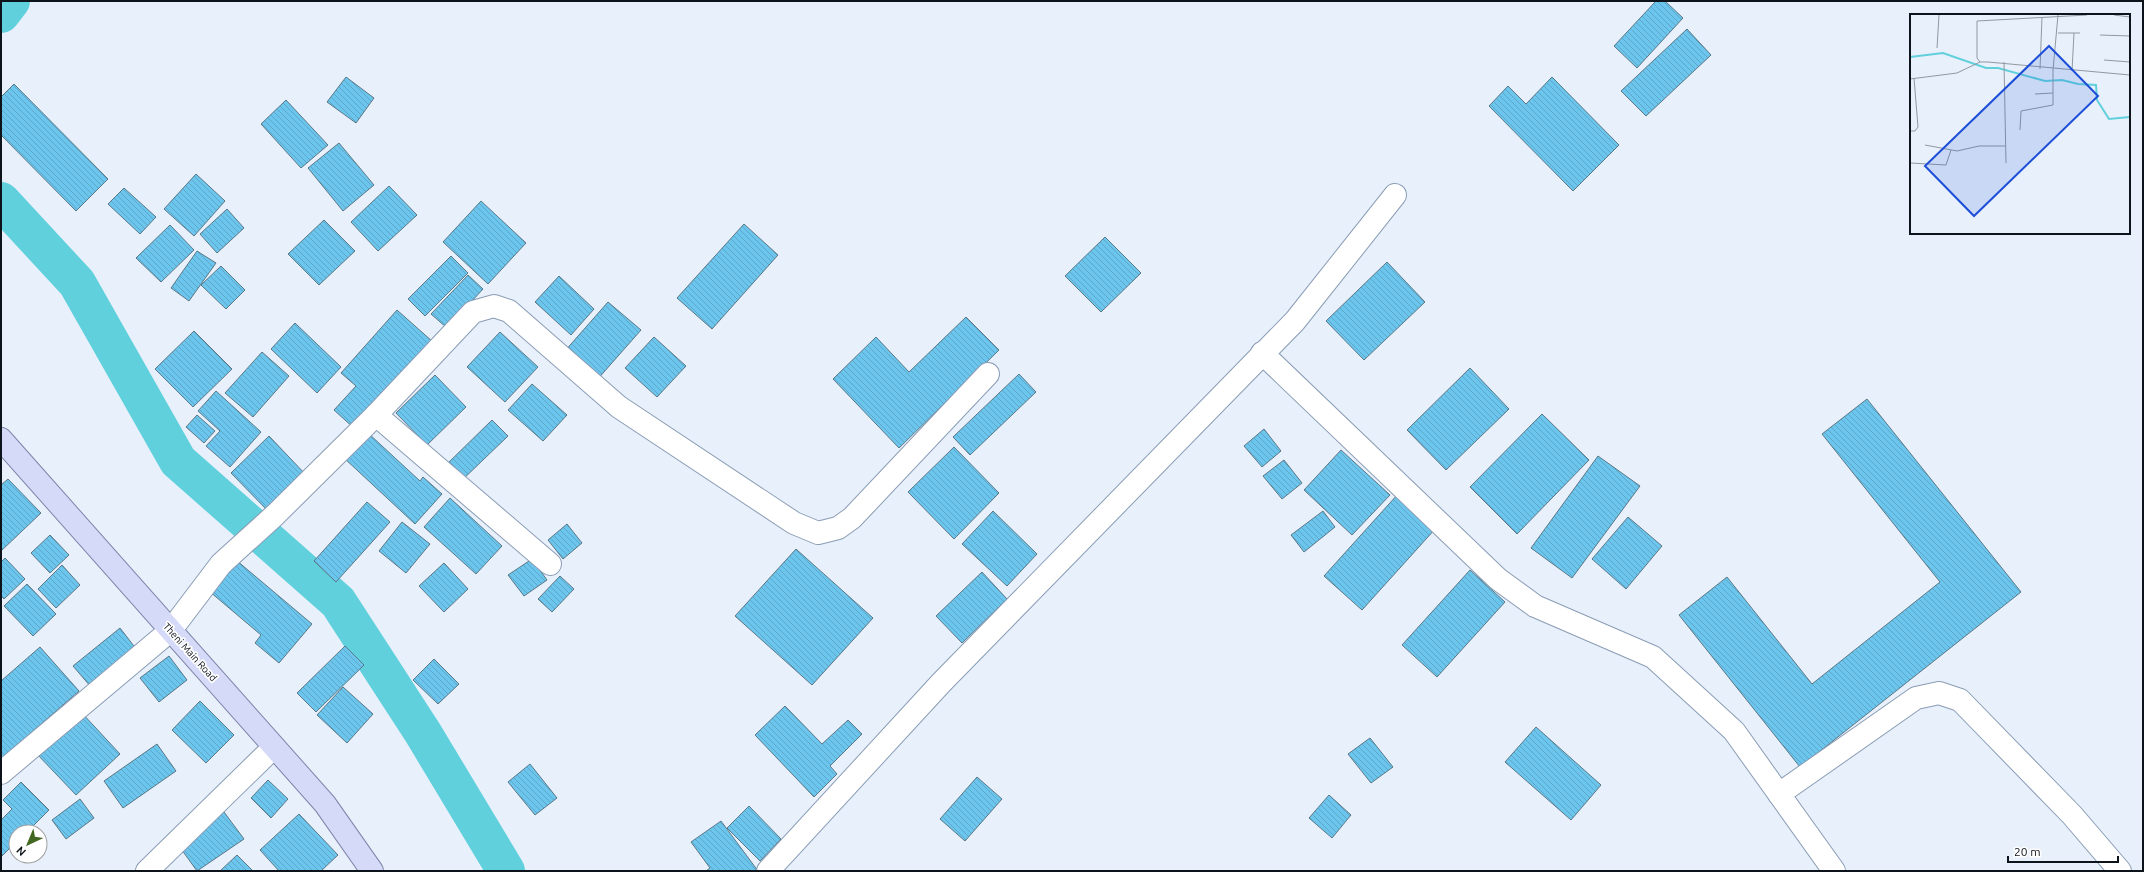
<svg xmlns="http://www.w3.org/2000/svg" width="2144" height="872" font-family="Ubuntu,sans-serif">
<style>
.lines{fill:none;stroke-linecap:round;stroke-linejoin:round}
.canal{stroke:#60d0dc;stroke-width:38}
.building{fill:url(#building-back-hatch);stroke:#5a7886}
.minor-casing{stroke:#8a9db5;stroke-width:24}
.primary-casing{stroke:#7c85a8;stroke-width:24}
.minor{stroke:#fff;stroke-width:22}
.primary{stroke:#d5daf8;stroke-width:22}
.labels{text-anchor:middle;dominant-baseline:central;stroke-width:3.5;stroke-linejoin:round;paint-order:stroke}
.street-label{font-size:10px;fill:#0c131b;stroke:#fff}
.inset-river{fill:none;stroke:#60d0dc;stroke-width:2}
.inset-road{fill:none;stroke:#9098a1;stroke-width:1}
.view{fill:#1d4ed8;fill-opacity:0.15;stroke:#1d4ed8;stroke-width:2}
.inset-edge{fill:none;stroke:#0c131b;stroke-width:2}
</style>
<defs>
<pattern id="building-back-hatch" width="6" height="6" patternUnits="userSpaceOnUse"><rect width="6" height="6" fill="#6cc5ed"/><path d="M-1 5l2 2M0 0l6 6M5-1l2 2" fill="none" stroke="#5ca8cb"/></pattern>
</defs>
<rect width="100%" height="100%" fill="#e8f0fb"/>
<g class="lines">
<!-- canal -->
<g class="canal">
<polyline points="1,14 11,1"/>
<polyline points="1,201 77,283 178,461 338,602 423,733 506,871"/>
</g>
</g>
<!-- building -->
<g class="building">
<polygon points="1656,1 1665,1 1683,18 1637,68 1614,46"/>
<polygon points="1687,29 1711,55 1646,116 1621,91"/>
<polygon points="346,77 374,98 356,123 327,102"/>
<polygon points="1552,77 1619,145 1573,191 1489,106 1508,86 1526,104"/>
<polygon points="14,84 108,179 76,211 1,135 1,97"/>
<polygon points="286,100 328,145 301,168 261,124"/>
<polygon points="339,143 374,185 343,211 308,168"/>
<polygon points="196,174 225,201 194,236 164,209"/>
<polygon points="389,186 417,215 378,251 351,222"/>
<polygon points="124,188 156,217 140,234 108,204"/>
<polygon points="481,201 526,243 488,284 443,242"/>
<polygon points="227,209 244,228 217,253 200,234"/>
<polygon points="324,220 355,251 319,285 288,254"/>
<polygon points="744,224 778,255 712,329 677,298"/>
<polygon points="170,225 194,250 161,282 136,258"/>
<polygon points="1105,237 1141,273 1101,312 1065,276"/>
<polygon points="197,251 216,263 189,301 171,288"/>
<polygon points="451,256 468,273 425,316 408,299"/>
<polygon points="1387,262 1425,302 1364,360 1326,321"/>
<polygon points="221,266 245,290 226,309 201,285"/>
<polygon points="468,275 483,289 447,328 431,314"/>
<polygon points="559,276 594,309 571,335 535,302"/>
<polygon points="608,302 641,330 596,381 564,352"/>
<polygon points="397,310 433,342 356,430 334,410 356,386 341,373"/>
<polygon points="966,317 999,350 899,448 833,379 876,337 909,372"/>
<polygon points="295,323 341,367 317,393 271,349"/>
<polygon points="194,331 232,369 193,407 155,369"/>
<polygon points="500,332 538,367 505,402 467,367"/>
<polygon points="654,337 686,366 657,397 625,368"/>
<polygon points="262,352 289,376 253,417 225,393"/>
<polygon points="1470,368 1509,409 1446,470 1407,430"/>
<polygon points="1019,374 1036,392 970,455 953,437"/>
<polygon points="435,375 466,407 427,445 396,413"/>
<polygon points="532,384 567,415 543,441 508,410"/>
<polygon points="216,391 261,432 230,467 206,446 220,431 198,411"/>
<polygon points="1867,399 2021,592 1800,767 1679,615 1727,577 1812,684 1940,582 1822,434"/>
<polygon points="1542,414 1589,460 1517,534 1470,487"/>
<polygon points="197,415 215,431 204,443 186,427"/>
<polygon points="492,420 508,436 459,483 444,467"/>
<polygon points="1264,429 1281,451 1262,467 1244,446"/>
<polygon points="368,433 420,481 423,477 442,494 415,524 344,458"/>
<polygon points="269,436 307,476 269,512 231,473"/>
<polygon points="954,447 999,493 954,539 908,492"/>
<polygon points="1341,450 1390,495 1352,535 1304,490"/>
<polygon points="1598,456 1640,486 1572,578 1531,548"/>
<polygon points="1284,460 1302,483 1282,499 1263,476"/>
<polygon points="8,479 41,513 1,551 1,485"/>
<polygon points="1398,494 1436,528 1362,610 1324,576"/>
<polygon points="450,498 502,546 476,574 424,527"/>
<polygon points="367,502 390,522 336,582 314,561"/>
<polygon points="993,511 1037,554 1007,586 962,544"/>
<polygon points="1323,511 1335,527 1304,552 1291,535"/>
<polygon points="1628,517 1662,546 1626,589 1592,559"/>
<polygon points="402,522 430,544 406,573 379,551"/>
<polygon points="567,524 582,543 563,559 548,540"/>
<polygon points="50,535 69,555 50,573 31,553"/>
<polygon points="796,549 873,618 812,685 735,616"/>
<polygon points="5,558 25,579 4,599 1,596 1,562"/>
<polygon points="532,559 547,580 524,596 508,575"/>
<polygon points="236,560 312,624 279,663 255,643 261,635 209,591"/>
<polygon points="444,563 468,589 444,612 419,586"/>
<polygon points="62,565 80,585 56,608 38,589"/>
<polygon points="1470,570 1505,602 1437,677 1402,645"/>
<polygon points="982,572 1007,599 962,643 936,616"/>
<polygon points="560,576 574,589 552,612 538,599"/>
<polygon points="27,584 56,614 33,636 4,606"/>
<polygon points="120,628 137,650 91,687 73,666"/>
<polygon points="345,646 364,665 316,712 297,693"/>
<polygon points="40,647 79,691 1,759 1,681"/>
<polygon points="169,656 187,680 159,702 140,678"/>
<polygon points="434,659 459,684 438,704 413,680"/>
<polygon points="343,687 373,714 347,743 317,715"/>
<polygon points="200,701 234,735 206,763 172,730"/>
<polygon points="785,706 822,744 848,720 862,734 830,766 837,774 814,797 755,735"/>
<polygon points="81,712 120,754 76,795 37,754"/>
<polygon points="1536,727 1601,785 1571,820 1505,762"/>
<polygon points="1370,738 1393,767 1371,783 1348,754"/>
<polygon points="157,744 176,771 123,808 104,781"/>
<polygon points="530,764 557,798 535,815 508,782"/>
<polygon points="977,777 1002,799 965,841 940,819"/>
<polygon points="268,780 288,799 271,818 251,798"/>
<polygon points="21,782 49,810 27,832 16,832 16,842 1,857 1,820 12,809 3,800"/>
<polygon points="1329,795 1351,815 1332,838 1309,818"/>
<polygon points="80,799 94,818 66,839 52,820"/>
<polygon points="749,806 781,839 760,861 727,828"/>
<polygon points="221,808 244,839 197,871 179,846"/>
<polygon points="299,814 338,855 321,871 279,871 260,850"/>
<polygon points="721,821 758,871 706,871 710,868 691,842"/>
<polygon points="237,855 253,871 220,871"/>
</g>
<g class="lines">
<!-- minor casing -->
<g class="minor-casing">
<g id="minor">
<polyline points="1262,353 1498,579 1535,606 1653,657 1734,731 1834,871"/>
<polyline points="376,415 550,564"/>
<polyline points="1,773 171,630 221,564 275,515 376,415 473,312 494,306 509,311 619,407 794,523 818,533 838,528 852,518 988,374"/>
<polyline points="1779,794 1916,698 1939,693 1960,700 2072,815 2120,871"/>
<polyline points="147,871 274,747"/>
<polyline points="768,871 941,683 1295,321 1395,195"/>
</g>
</g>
<!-- primary casing -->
<g class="primary-casing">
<polyline id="primary" points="1,439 325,804 372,871"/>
</g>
<!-- minor -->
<use href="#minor" class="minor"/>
<!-- primary -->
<use href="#primary" class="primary"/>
</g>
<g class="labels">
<!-- street labels -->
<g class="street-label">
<text transform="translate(190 652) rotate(48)">Theni Main Road</text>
</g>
</g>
<!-- overview -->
<g transform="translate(1910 14)">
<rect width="220" height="220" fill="#e8f0fb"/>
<path class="inset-river" d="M0,43L33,39L76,54H88L135,67L152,66L168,70L186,71L187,86L199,105L220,103"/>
<path class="inset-road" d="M204,1L220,3M148,19H170M190,21L220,22M27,34L29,1M194,46L220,48M70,48L67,44V7L177,1M94,48L96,149M130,55L132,3M162,57L164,19M0,65L47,59L70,48H78L220,61M125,80L143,79M110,116L111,97L143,91V56L148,1M0,117H5L8,113L4,64M15,131L47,137L69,132H95M0,149L36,151L41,136"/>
<path class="view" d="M139,32L188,82L64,202L15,152Z"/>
<rect width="220" height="220" class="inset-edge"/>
</g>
<!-- border -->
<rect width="2144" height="872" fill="none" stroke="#0c131b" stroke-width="4"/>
<!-- north arrow -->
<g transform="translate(28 844) rotate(224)"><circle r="19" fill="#ffffff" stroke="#9ea1a4"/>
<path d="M0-3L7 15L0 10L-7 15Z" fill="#416721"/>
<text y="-6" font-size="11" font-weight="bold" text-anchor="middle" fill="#0c131b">N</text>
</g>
<!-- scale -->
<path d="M2008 856v6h110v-6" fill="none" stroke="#0c131b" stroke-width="2"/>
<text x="2014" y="856" font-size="12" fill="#0c131b" stroke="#ffffff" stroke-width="3" paint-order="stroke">20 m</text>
</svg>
